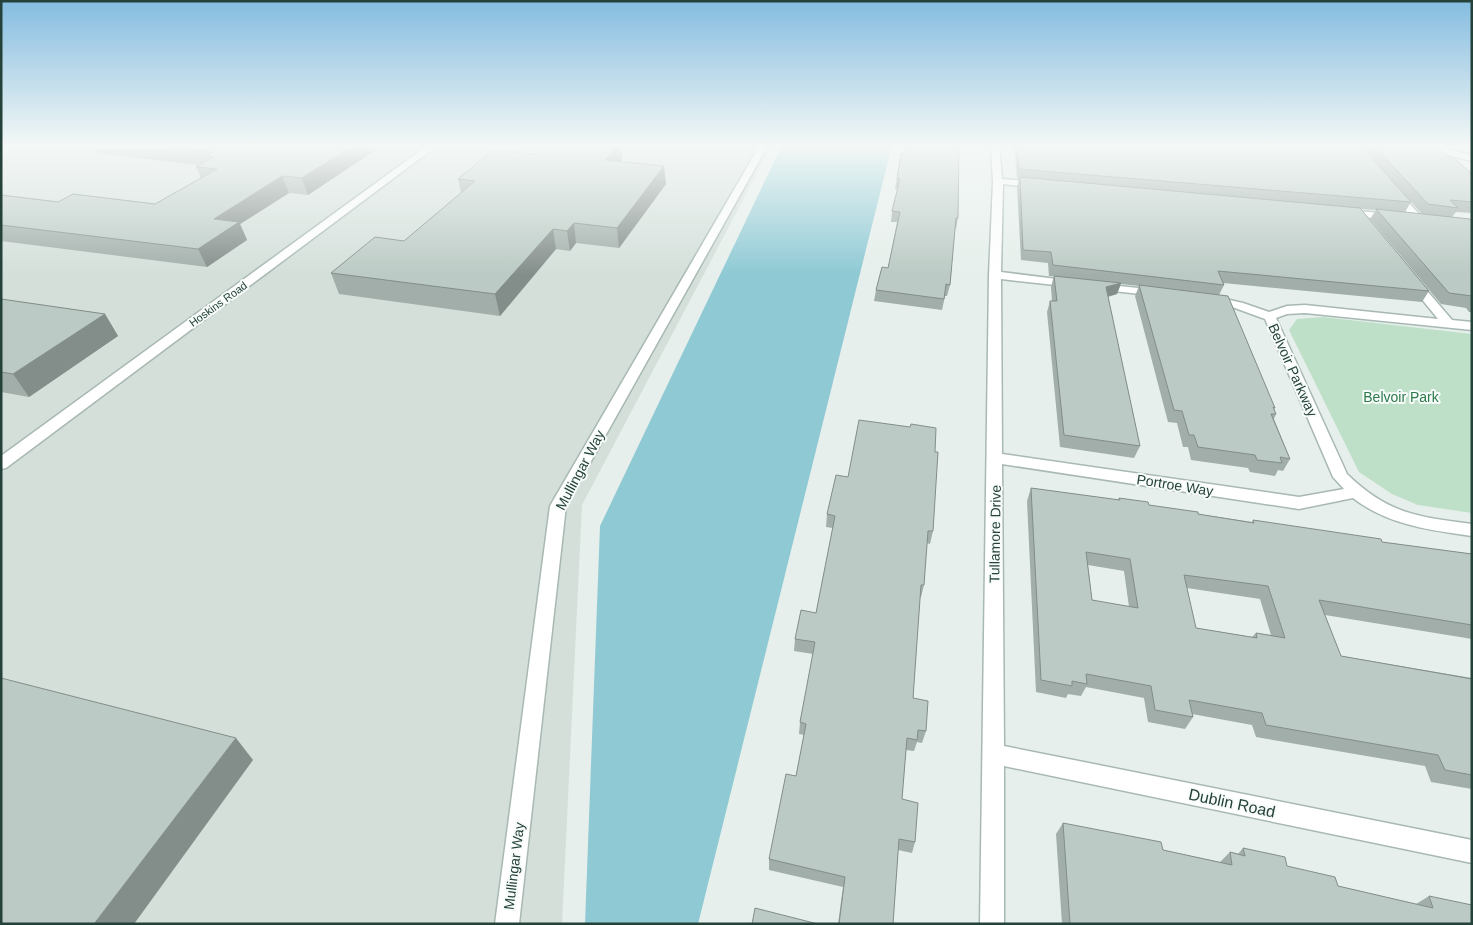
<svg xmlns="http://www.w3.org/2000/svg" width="1473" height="925" font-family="Arial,sans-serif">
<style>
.built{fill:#d4dfda}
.green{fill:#bfe0c8}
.water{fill:#8ec9d4}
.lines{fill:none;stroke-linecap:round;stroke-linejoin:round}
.minor-casing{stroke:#a8b8b2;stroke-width:3}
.minor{fill:#fff;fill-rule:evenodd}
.wall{fill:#a1aea9;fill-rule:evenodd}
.shaded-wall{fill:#838d89}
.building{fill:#bbcac4;stroke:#838d89;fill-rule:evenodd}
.labels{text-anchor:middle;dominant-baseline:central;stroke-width:4;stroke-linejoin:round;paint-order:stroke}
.far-street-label{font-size:11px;fill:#24423a;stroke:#f7fbf9}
.street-label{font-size:14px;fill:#24423a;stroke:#f7fbf9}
.park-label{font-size:14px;fill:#2d7a4b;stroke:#f7fbf9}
.near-street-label{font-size:16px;fill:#24423a;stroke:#f7fbf9}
</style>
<rect width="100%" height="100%" fill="#e6efeb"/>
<!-- built -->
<polygon class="built" points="1,145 772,145 582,505 562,924 1,924"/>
<!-- green -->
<polygon class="green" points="1323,317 1472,334 1472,513 1418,505 1392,494 1359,472 1289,330 1297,319"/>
<!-- water -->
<polygon class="water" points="782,145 892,145 698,924 585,924 600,526"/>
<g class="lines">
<!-- minor casing -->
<g class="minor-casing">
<g id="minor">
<polygon points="428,145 438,145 6,468 1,469 1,456"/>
<polygon points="760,145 768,145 566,506 519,924 495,924 550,506"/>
<path d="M991,145H999L1002,179L1037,182L1042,185L1037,188L1003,184L1001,272L1073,281L1079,284L1073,287L1001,279L1002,454L1299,497L1344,489L1333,477L1265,319L1235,308L1208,301L1206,299L1208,297L1212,296L1243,303L1269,312L1287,306L1305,305L1438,319L1407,281L1413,278L1417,279L1452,320L1472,322V330L1305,313L1287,314L1276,318L1347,474C1388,514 1418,517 1472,524V536C1429,530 1388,525 1353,498L1299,509L1002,464L1004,746L1472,840V863L1004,766V924H980L989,275L993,181Z"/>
<polygon points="1435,145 1444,145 1450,150 1472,155 1472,161 1444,154"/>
<polygon points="1394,189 1397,190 1422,217 1422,221 1414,221 1391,194 1391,190"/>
<polygon points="1346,210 1393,214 1398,217 1393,220 1343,215 1343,211"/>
<polygon points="1100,284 1157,290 1163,293 1157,296 1096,289 1094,287 1096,285"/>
</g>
</g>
<!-- minor -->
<use href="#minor" class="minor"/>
</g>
<!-- wall -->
<g class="wall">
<polygon points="92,145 383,145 308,195 289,193 240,224 247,240 207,267 1,241 1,195 58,202 155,204 201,178 196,167 198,165 96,153"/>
<polygon points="543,145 621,145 622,161 621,161 666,184 619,248 576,243 570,251 556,249 500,316 339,294 331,273 404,241 461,193 458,179 534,154"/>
<path d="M1014,145H1432L1472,174V213L1456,212L1452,217L1472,222V312H1469L1466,308L1441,304L1370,219L1376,210L1361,209L1429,291L1422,302L1223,283L1224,285L1219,295L1275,408L1274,409L1276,414L1274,419L1290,459L1283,471L1278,470L1275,476L1250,472L1248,468L1191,460L1188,447H1183L1177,423L1168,422L1135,296L1139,286L1121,284L1117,294L1108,297L1140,446L1134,458L1060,447L1047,312L1050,301H1052L1051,287L1054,276H1049L1048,263L1021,260L1017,187L1019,179L1017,178ZM1376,163L1422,214L1405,212L1411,202Z"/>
<polygon points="901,153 958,218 956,229 955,229 950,285 947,296 945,296 942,310 874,301 876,290 888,268 897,222 891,222 892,211 898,189 895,189"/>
<polygon points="1,299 105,314 118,336 29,397 1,392"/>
<polygon points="935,452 933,531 930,544 927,543 924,585 921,597 920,597 913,698 926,731 922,743 917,742 914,751 906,750 902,799 915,842 912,853 898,850 893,924 838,924 843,887 769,870 769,859 796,776 804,735 799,734 800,722 813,654 794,651 795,639 816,613 833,528 826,527 827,514 848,477"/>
<path d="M1031,488L1118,500L1119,498L1149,505L1198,514L1252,522L1253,520L1382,542L1472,554V639L1325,615L1341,656L1472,678V789L1431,782L1425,766L1256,737L1252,725L1192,714L1193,717L1185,729L1148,722L1144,698L1086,687L1081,696L1068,694L1066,698L1036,692L1027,501ZM1088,565L1124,571L1129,607L1092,600ZM1187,588L1260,599L1271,635L1256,633L1252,637L1196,628Z"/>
<polygon points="1063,823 1163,850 1220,862 1230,852 1238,854 1243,848 1287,866 1338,886 1416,904 1429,896 1472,924 1062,924 1056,834"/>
</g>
<!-- shaded-wall -->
<g class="shaded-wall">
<polygon points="354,145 383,145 308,195 302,178"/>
<polygon points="618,145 621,145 622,161 607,178 605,160"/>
<polygon points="664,166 666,184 619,248 617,228"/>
<polygon points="282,176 289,193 240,224 247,240 207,267 198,249 214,219"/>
<polygon points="574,223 576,243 570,251 567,231"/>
<polygon points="553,229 556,249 500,316 495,294"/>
<polygon points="1121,283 1117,294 1102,298 1106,287"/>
<polygon points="105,314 118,336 29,397 13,374"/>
<polygon points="236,738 253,760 134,924 94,924"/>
</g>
<!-- building -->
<g class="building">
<polygon points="152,145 354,145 302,178 282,176 214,219 239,222 198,249 1,225 1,195 58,202 73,194 155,204 217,169 196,167 214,157 207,156 213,152"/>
<polygon points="543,145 618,145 605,160 664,166 617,228 574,223 567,231 553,229 495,294 331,273 375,237 404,241 475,181 458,179 493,150 534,154"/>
<polygon points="906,145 959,145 958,218 956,218 950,285 946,284 944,299 876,290 882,267 888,268 900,212 892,211 900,179 897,179 901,153 904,154"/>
<polygon points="1017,145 1360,145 1411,202 1019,169"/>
<polygon points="1373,145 1432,145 1449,156 1453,157 1472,174 1472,202 1450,200 1458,208 1428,204"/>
<polygon points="1020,177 1360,208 1429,291 1218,271 1224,285 1053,265 1051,252 1023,250"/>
<polygon points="1376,209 1470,219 1472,222 1472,296 1449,293"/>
<polygon points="1054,276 1121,283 1106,287 1140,446 1064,435 1050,301 1057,301"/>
<polygon points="1139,285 1228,296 1275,408 1273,407 1276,414 1271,414 1290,459 1280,457 1282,463 1257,460 1255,455 1198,447 1194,435 1189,435 1182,411 1174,410"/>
<polygon points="1,299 105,314 13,374 1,372"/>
<polygon points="859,420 910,427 911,424 936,428 935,452 938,452 933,531 928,531 924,585 921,585 913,698 928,701 926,731 918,730 917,740 907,738 902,799 918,803 915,842 899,839 893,924 839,924 845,877 769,859 786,774 796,776 806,724 800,722 815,642 795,639 801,610 816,613 835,516 827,514 836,475 848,477"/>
<path d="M1031,488L1120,500L1119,498L1148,502L1149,505L1198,512V514L1254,523L1253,520L1381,539L1382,542L1472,554V625L1319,600L1341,656L1472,679V775L1445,770L1438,755L1266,725L1262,713L1189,700L1193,717L1155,710L1151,686L1086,674L1087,684L1072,681V686L1041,680ZM1086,552L1130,559L1138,608L1092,600ZM1184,575L1268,586L1285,638L1256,633L1257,638L1196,628Z"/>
<polygon points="1,678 236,738 94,924 1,924"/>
<polygon points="1063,823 1161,842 1163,850 1232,865 1230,852 1245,856 1243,848 1285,857 1287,866 1335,877 1338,886 1433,908 1429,896 1472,905 1472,924 1070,924"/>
<polygon points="755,908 818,924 752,924"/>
</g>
<!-- sky -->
<linearGradient id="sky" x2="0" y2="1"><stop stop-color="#84bce0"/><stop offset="0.53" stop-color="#f4f8f6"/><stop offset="1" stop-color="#f4f8f6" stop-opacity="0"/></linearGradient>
<rect width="1473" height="275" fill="url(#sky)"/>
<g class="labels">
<!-- far-street labels -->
<g class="far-street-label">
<text transform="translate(218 304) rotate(-36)">Hoskins Road</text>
</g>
<!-- street labels -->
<g class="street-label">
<text transform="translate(1293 370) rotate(66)">Belvoir Parkway</text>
<text transform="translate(580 470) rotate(-62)">Mullingar Way</text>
<text transform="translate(1175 485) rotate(9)">Portroe Way</text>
<text transform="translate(995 534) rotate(-89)">Tullamore Drive</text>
<text transform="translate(514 866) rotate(-83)">Mullingar Way</text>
</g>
<!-- park labels -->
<g class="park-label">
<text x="1401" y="397">Belvoir Park</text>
</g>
<!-- near-street labels -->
<g class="near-street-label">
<text transform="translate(1232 803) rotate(12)">Dublin Road</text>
</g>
</g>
<!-- border -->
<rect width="1473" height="925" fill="none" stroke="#24423a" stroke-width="5"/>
</svg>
